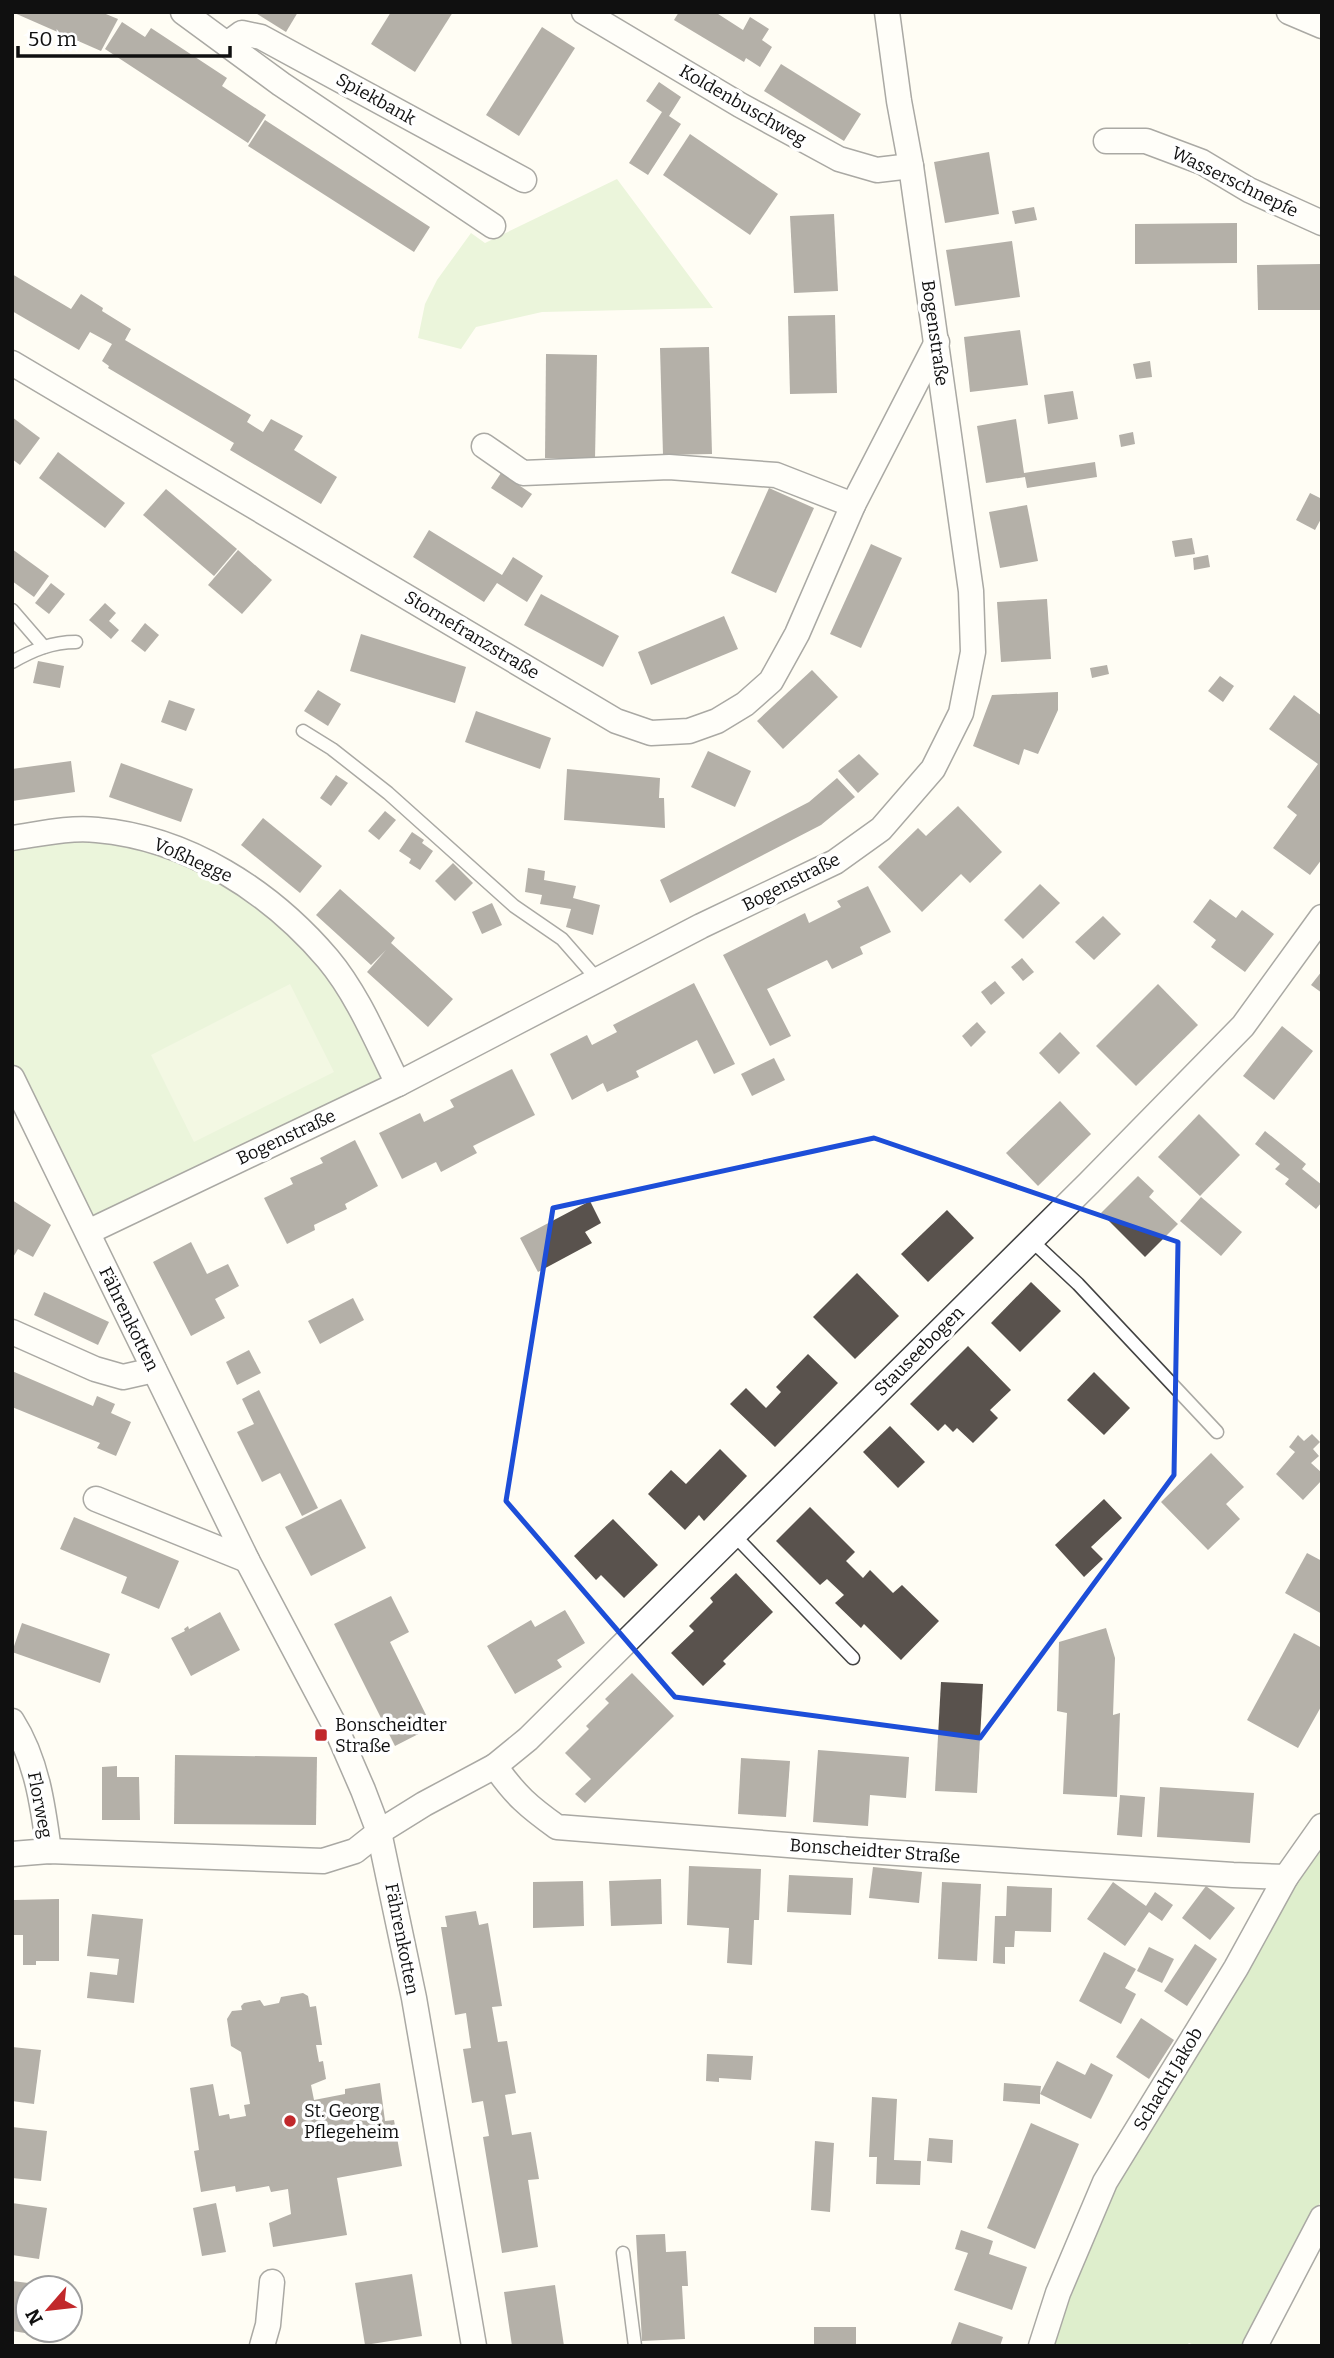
<svg xmlns="http://www.w3.org/2000/svg" width="1334" height="2358" font-family="Bitter,serif">
<style>
.green{fill:#d3eabd}
.forest{fill:#b6db9c}
.pitch{fill:#e4f1cf}
.building{fill:#59524d}
.lines{fill:none;stroke-linecap:round;stroke-linejoin:round}
.service-casing{stroke:#434343;stroke-width:15}
.minor-casing{stroke:#434343;stroke-width:27}
.service{stroke:#fff;stroke-width:12}
.minor{stroke:#fff;stroke-width:24}
.marked{fill:none;stroke:#1d4ed8;stroke-width:5;stroke-linejoin:round}
.poi-dot{fill:#c1282b;stroke:#fff;stroke-width:2.5}
.labels{text-anchor:middle;dominant-baseline:central;stroke-width:7;stroke-linejoin:round;paint-order:stroke}
.street-label{font-size:18px;fill:#101010;stroke:#fff}
.poi-label{font-size:18px;fill:#101010;stroke:#fff;text-anchor:start}
</style>
<rect width="100%" height="100%" fill="#fffdf4"/>
<!-- green -->
<g class="green">
<polygon points="617,179 713,308 542,312 476,327 461,349 418,338 425,304 437,280 471,233 485,243"/>
<polygon points="109,832 239,881 328,960 398,1084 88,1232 12,1077 12,841"/>
</g>
<!-- forest -->
<polygon class="forest" points="1322,1809 1322,2199 1244,2346 1197,2346 1189,2343 1186,2346 1045,2346 1111,2165 1286,1861"/>
<!-- pitch -->
<polygon class="pitch" points="290,984 334,1072 194,1142 151,1055"/>
<!-- building -->
<g class="building">
<polygon points="12,12 101,12 118,19 101,51"/>
<polygon points="254,12 298,12 286,32"/>
<polygon points="391,12 453,12 415,72 371,44"/>
<polygon points="679,12 715,12 743,30 750,17 769,29 762,40 772,47 760,67 746,58 744,62 674,20"/>
<polygon points="122,22 145,37 151,28 227,78 222,86 266,115 248,143 105,49"/>
<polygon points="542,27 575,48 519,136 486,115"/>
<polygon points="781,64 861,114 844,141 764,91"/>
<polygon points="659,82 681,97 669,116 681,124 648,175 629,163 662,112 646,101"/>
<polygon points="265,120 430,227 414,252 248,146"/>
<polygon points="690,134 778,194 750,235 663,175"/>
<polygon points="989,152 999,214 945,223 934,162"/>
<polygon points="1034,207 1037,220 1015,224 1012,211"/>
<polygon points="834,214 838,291 794,293 790,216"/>
<polygon points="1237,223 1237,263 1135,264 1135,224"/>
<polygon points="1012,241 1020,297 955,306 946,250"/>
<polygon points="1321,264 1322,310 1258,310 1257,265"/>
<polygon points="12,274 71,309 81,294 103,308 102,311 131,329 125,340 251,415 247,422 263,432 271,419 303,436 294,450 337,477 321,504 230,450 234,443 108,368 109,366 102,361 112,344 90,332 79,350 12,311"/>
<polygon points="835,315 837,393 790,394 788,316"/>
<polygon points="1020,330 1028,385 970,392 964,337"/>
<polygon points="709,347 712,454 663,455 660,348"/>
<polygon points="546,354 597,355 595,459 545,458"/>
<polygon points="1150,361 1152,377 1136,379 1133,364"/>
<polygon points="1073,391 1078,419 1048,424 1044,395"/>
<polygon points="12,417 40,438 20,465 12,459"/>
<polygon points="1016,419 1024,473 1095,462 1097,477 1027,488 1025,477 986,483 977,426"/>
<polygon points="1133,432 1135,444 1121,447 1119,435"/>
<polygon points="58,452 125,503 105,528 39,478"/>
<polygon points="501,473 532,494 522,508 491,488"/>
<polygon points="769,488 814,508 776,593 731,573"/>
<polygon points="166,489 237,549 214,576 143,515"/>
<polygon points="1310,493 1322,499 1322,517 1315,530 1296,520"/>
<polygon points="1027,505 1038,561 1000,568 989,512"/>
<polygon points="429,530 502,575 513,557 543,576 527,602 497,583 484,602 413,557"/>
<polygon points="1192,538 1195,554 1175,557 1172,541"/>
<polygon points="871,544 902,558 861,648 830,634"/>
<polygon points="12,549 49,576 34,597 12,581"/>
<polygon points="238,550 272,580 242,614 208,585"/>
<polygon points="1208,555 1210,567 1194,570 1193,558"/>
<polygon points="51,583 65,594 49,614 35,603"/>
<polygon points="541,594 619,636 603,667 524,625"/>
<polygon points="1047,599 1051,659 1001,662 997,602"/>
<polygon points="105,603 116,613 109,621 119,630 111,639 89,620"/>
<polygon points="724,616 738,649 651,685 638,652"/>
<polygon points="145,623 159,635 145,652 131,641"/>
<polygon points="361,634 466,667 455,703 350,671"/>
<polygon points="38,661 64,666 60,688 33,683"/>
<polygon points="1107,665 1109,674 1092,678 1090,668"/>
<polygon points="812,670 838,697 783,749 757,721"/>
<polygon points="1220,676 1234,686 1223,702 1208,691"/>
<polygon points="318,690 341,704 328,726 304,711"/>
<polygon points="1058,692 1058,710 1038,754 1024,749 1019,765 973,746 992,695"/>
<polygon points="1294,695 1322,716 1322,859 1310,875 1273,848 1297,815 1287,807 1318,764 1269,729"/>
<polygon points="169,700 195,709 186,731 161,722"/>
<polygon points="476,711 551,738 540,769 465,742"/>
<polygon points="708,751 751,771 735,807 691,787"/>
<polygon points="859,754 879,774 858,793 838,771"/>
<polygon points="71,761 75,792 12,801 12,769"/>
<polygon points="121,763 193,789 181,822 109,797"/>
<polygon points="567,769 660,778 659,798 664,798 665,828 564,820"/>
<polygon points="336,775 348,783 331,806 320,798"/>
<polygon points="837,778 855,797 821,825 670,903 660,880 809,802"/>
<polygon points="958,806 1002,852 970,883 961,874 922,912 878,867 918,828 926,836"/>
<polygon points="385,811 396,820 379,840 368,831"/>
<polygon points="263,818 322,866 300,893 241,845"/>
<polygon points="412,832 424,840 422,843 433,851 420,870 409,863 411,859 399,851"/>
<polygon points="453,863 473,883 455,901 435,881"/>
<polygon points="528,868 545,871 544,880 576,886 573,898 600,905 593,935 566,927 571,909 540,904 542,895 525,892"/>
<polygon points="1040,884 1060,903 1023,939 1004,920"/>
<polygon points="868,886 891,932 860,947 863,954 832,969 827,960 767,989 791,1036 770,1046 723,955 805,913 809,923 841,907 837,901"/>
<polygon points="340,889 395,938 391,943 453,999 428,1027 367,972 386,950 371,965 316,915"/>
<polygon points="1210,899 1236,918 1242,910 1274,934 1245,972 1211,947 1216,940 1193,922"/>
<polygon points="492,903 502,925 482,934 472,912"/>
<polygon points="1103,916 1121,934 1094,960 1075,942"/>
<polygon points="1022,958 1034,972 1023,981 1011,967"/>
<polygon points="1322,971 1322,993 1311,985"/>
<polygon points="995,981 1005,993 991,1005 981,992"/>
<polygon points="694,983 735,1064 714,1074 697,1040 636,1071 639,1077 607,1092 603,1083 572,1100 550,1054 587,1035 592,1045 617,1032 613,1025"/>
<polygon points="1158,984 1198,1025 1136,1086 1096,1046"/>
<polygon points="977,1022 986,1032 971,1047 962,1036"/>
<polygon points="1282,1026 1313,1051 1274,1100 1243,1076"/>
<polygon points="1060,1032 1080,1053 1059,1074 1039,1053"/>
<polygon points="774,1058 785,1080 752,1096 741,1074"/>
<polygon points="512,1069 535,1115 473,1146 477,1153 441,1172 436,1162 402,1179 379,1133 420,1113 424,1122 454,1107 450,1100"/>
<polygon points="1060,1101 1091,1134 1038,1186 1006,1153"/>
<polygon points="1199,1114 1240,1155 1200,1196 1158,1157"/>
<polygon points="1265,1131 1306,1164 1302,1169 1322,1185 1322,1202 1316,1209 1285,1184 1289,1179 1275,1169 1280,1164 1255,1144"/>
<polygon points="355,1140 378,1186 345,1204 347,1209 314,1225 315,1230 287,1244 264,1198 293,1184 290,1178 323,1163 320,1158"/>
<polygon points="1138,1176 1154,1191 1149,1197 1178,1224 1145,1257 1101,1213"/>
<polygon points="1201,1197 1242,1232 1221,1256 1180,1221"/>
<polygon points="12,1200 51,1225 33,1257 18,1249 12,1259"/>
<polygon points="590,1201 601,1223 585,1232 592,1243 538,1272 520,1238"/>
<polygon points="947,1210 974,1238 928,1282 901,1254"/>
<polygon points="191,1242 207,1274 228,1264 239,1286 215,1299 225,1318 191,1336 153,1262"/>
<polygon points="857,1273 899,1316 855,1359 813,1317"/>
<polygon points="1031,1282 1061,1311 1020,1352 991,1323"/>
<polygon points="44,1292 109,1322 98,1345 34,1315"/>
<polygon points="353,1298 364,1320 320,1344 308,1321"/>
<polygon points="968,1346 1011,1390 990,1410 998,1418 973,1443 957,1428 953,1432 945,1424 938,1431 910,1404"/>
<polygon points="249,1350 261,1373 237,1385 226,1362"/>
<polygon points="808,1354 838,1383 775,1447 730,1404 746,1388 766,1408 781,1392 776,1387"/>
<polygon points="12,1371 93,1406 97,1396 115,1404 111,1413 131,1422 116,1456 97,1448 100,1443 12,1407"/>
<polygon points="1094,1372 1130,1408 1104,1435 1067,1400"/>
<polygon points="259,1390 318,1508 302,1516 280,1473 262,1482 237,1432 254,1424 242,1399"/>
<polygon points="890,1426 925,1462 898,1488 863,1452"/>
<polygon points="1312,1434 1320,1442 1313,1449 1319,1456 1311,1463 1322,1473 1322,1480 1303,1500 1276,1474 1295,1452 1289,1447 1298,1435 1304,1441"/>
<polygon points="720,1449 747,1476 704,1521 699,1515 685,1530 648,1494 671,1470 686,1484"/>
<polygon points="1211,1453 1244,1487 1226,1504 1240,1519 1208,1550 1161,1502"/>
<polygon points="341,1499 366,1548 311,1576 285,1527"/>
<polygon points="1104,1499 1122,1518 1091,1547 1103,1559 1084,1577 1055,1545"/>
<polygon points="810,1507 855,1552 846,1561 863,1578 870,1570 893,1593 902,1585 939,1621 901,1660 864,1624 861,1628 835,1603 844,1595 827,1579 820,1585 776,1541"/>
<polygon points="74,1517 179,1561 159,1609 121,1593 127,1577 60,1549"/>
<polygon points="613,1519 658,1565 624,1598 601,1575 596,1580 574,1556"/>
<polygon points="1307,1553 1322,1561 1322,1614 1285,1593"/>
<polygon points="736,1573 773,1612 723,1661 726,1664 703,1686 671,1653 694,1631 689,1626 713,1602 710,1598"/>
<polygon points="391,1596 409,1632 390,1642 432,1727 395,1746 334,1624"/>
<polygon points="565,1610 585,1643 557,1660 562,1667 515,1694 487,1646 531,1620 535,1627"/>
<polygon points="220,1612 240,1650 191,1676 171,1638 185,1631 184,1629 188,1626 189,1629"/>
<polygon points="22,1623 110,1654 100,1683 12,1652"/>
<polygon points="1106,1628 1115,1658 1113,1715 1120,1713 1117,1797 1063,1794 1067,1713 1057,1711 1059,1642"/>
<polygon points="1294,1633 1322,1648 1322,1705 1298,1748 1247,1720"/>
<polygon points="632,1673 674,1716 585,1803 575,1794 591,1779 565,1753 589,1729 586,1726 609,1703 605,1699"/>
<polygon points="941,1682 983,1684 977,1793 935,1791"/>
<polygon points="818,1750 909,1757 906,1798 870,1795 868,1826 813,1822"/>
<polygon points="175,1755 317,1757 316,1825 174,1824"/>
<polygon points="741,1758 790,1761 786,1817 738,1814"/>
<polygon points="117,1766 117,1777 139,1777 140,1820 102,1820 102,1767"/>
<polygon points="1160,1787 1254,1793 1250,1843 1157,1837"/>
<polygon points="1120,1795 1145,1797 1142,1837 1117,1835"/>
<polygon points="689,1866 761,1869 759,1920 754,1920 752,1965 727,1963 729,1928 687,1925"/>
<polygon points="873,1867 922,1872 919,1903 869,1898"/>
<polygon points="789,1875 853,1878 851,1915 787,1912"/>
<polygon points="661,1879 662,1924 611,1926 609,1881"/>
<polygon points="583,1881 584,1926 533,1928 533,1882"/>
<polygon points="942,1882 981,1884 977,1961 938,1959"/>
<polygon points="1113,1882 1146,1906 1155,1892 1173,1905 1162,1921 1149,1912 1125,1946 1087,1919"/>
<polygon points="1007,1886 1052,1888 1051,1932 1015,1931 1014,1947 1005,1947 1005,1964 993,1963 995,1916 1006,1916"/>
<polygon points="1206,1886 1235,1908 1210,1940 1182,1918"/>
<polygon points="59,1899 59,1961 36,1961 36,1965 23,1965 23,1935 14,1935 14,1900"/>
<polygon points="476,1911 479,1925 488,1923 502,2006 492,2007 498,2042 507,2041 516,2093 505,2095 512,2135 531,2132 539,2179 528,2180 538,2247 502,2253 483,2137 489,2136 483,2101 472,2103 463,2049 471,2048 466,2013 455,2015 441,1927 447,1927 445,1916"/>
<polygon points="92,1914 143,1919 134,2003 87,1998 90,1972 117,1975 119,1959 87,1956"/>
<polygon points="1195,1944 1217,1959 1187,2006 1164,1991"/>
<polygon points="1149,1947 1174,1959 1162,1983 1137,1971"/>
<polygon points="1104,1952 1136,1969 1125,1988 1136,1994 1121,2024 1079,2001"/>
<polygon points="303,1993 308,1996 310,2007 316,2006 322,2045 316,2045 319,2062 323,2061 326,2079 311,2085 314,2100 345,2094 345,2089 380,2083 385,2121 394,2120 402,2166 337,2178 347,2235 273,2247 269,2223 291,2214 288,2189 271,2192 269,2186 236,2192 235,2186 201,2192 194,2151 199,2150 190,2088 213,2084 219,2116 229,2114 230,2119 246,2116 244,2105 250,2104 241,2052 231,2046 227,2019 232,2011 242,2010 241,2006 244,2003 260,2000 264,2006 279,2003 281,1997"/>
<polygon points="1141,2018 1174,2040 1149,2079 1116,2057"/>
<polygon points="12,2047 41,2050 34,2104 12,2101"/>
<polygon points="707,2054 753,2056 751,2080 719,2078 719,2082 706,2081"/>
<polygon points="1057,2061 1085,2075 1091,2063 1113,2075 1091,2119 1040,2094 1040,2104 1003,2101 1004,2083 1041,2086 1040,2094"/>
<polygon points="872,2097 897,2099 894,2160 921,2161 920,2185 876,2184 877,2157 869,2157"/>
<polygon points="1031,2123 1079,2144 1035,2249 987,2228"/>
<polygon points="12,2127 47,2131 41,2181 12,2178"/>
<polygon points="929,2138 953,2140 952,2163 927,2161"/>
<polygon points="815,2141 834,2143 830,2212 811,2210"/>
<polygon points="12,2203 47,2208 39,2259 12,2255"/>
<polygon points="216,2203 226,2252 202,2256 193,2208"/>
<polygon points="961,2230 993,2241 989,2254 1027,2267 1012,2310 954,2290 968,2253 955,2249"/>
<polygon points="665,2234 666,2252 686,2251 688,2286 682,2286 685,2339 642,2341 636,2235"/>
<polygon points="412,2274 422,2336 365,2345 355,2283"/>
<polygon points="12,2281 45,2285 44,2288 28,2288 28,2330 39,2330 38,2335 12,2331"/>
<polygon points="555,2285 564,2346 512,2346 504,2292"/>
<polygon points="959,2322 1003,2337 1000,2346 950,2346"/>
<rect x="814" y="2327" width="42" height="19"/>
</g>
<g class="lines">
<!-- service casing -->
<g class="service-casing">
<g id="service">
<polyline points="12,610 44,647"/>
<path d="M12,662C33,650 52,642 76,642"/>
<polyline points="303,731 332,749 388,793 514,906 562,939 598,980"/>
<polyline points="1032,1241 1078,1284 1217,1432"/>
<polyline points="734,1535 853,1658"/>
<polyline points="623,2253 635,2346"/>
</g>
</g>
<!-- minor casing -->
<g class="minor-casing">
<g id="minor">
<polyline points="183,12 281,84 493,226"/>
<polyline points="584,12 740,105 839,159 877,170 911,166"/>
<polyline points="1289,12 1322,26"/>
<polyline points="227,44 242,33 261,37 524,180"/>
<polyline points="1106,141 1146,141 1202,162 1249,190 1322,223"/>
<polyline points="12,363 616,721 651,733 689,731 717,721 745,704 771,681 797,634 853,505 937,342"/>
<polyline points="484,446 523,473 669,467 776,475 853,505"/>
<path d="M12,838C40,834 69,827 97,830C188,838 270,891 328,959C358,995 377,1042 398,1084"/>
<polyline points="12,1078 247,1560 336,1728 363,1790 379,1832 414,1998 474,2346"/>
<polyline points="88,1232 398,1084 701,926 835,862 881,829 933,769 961,713 973,652 971,591 911,166 899,101 887,12"/>
<polyline points="12,1332 95,1369 123,1377 154,1370"/>
<polyline points="96,1499 247,1560"/>
<path d="M12,1721C37,1760 43,1806 49,1851"/>
<polyline points="495,1766 528,1739 1089,1183 1243,1026 1322,917"/>
<path d="M12,1854L49,1851L323,1861L355,1851L379,1832L424,1804L495,1766C515,1795 529,1807 557,1827L852,1850L1233,1875L1286,1877"/>
<polyline points="262,2346 268,2325 272,2282"/>
<polyline points="1041,2346 1058,2293 1105,2182 1236,1968 1286,1877 1322,1826"/>
<polyline points="1255,2346 1322,2218"/>
</g>
</g>
<!-- service -->
<use href="#service" class="service"/>
<!-- minor -->
<use href="#minor" class="minor"/>
</g>
<!-- marked area -->
<path d="M0 0H1334V2358H0ZM874,1138L1178,1242L1174,1475L980,1738L675,1697L506,1501L553,1208Z" fill="#fffdf4" fill-opacity=".55" fill-rule="evenodd"/>
<path class="marked" d="M874,1138L1178,1242L1174,1475L980,1738L675,1697L506,1501L553,1208Z"/>
<!-- markers -->
<g class="poi-dot">
<rect x="314" y="1728" width="14" height="14" rx="3.5"/>
<circle cx="290" cy="2121" r="7"/>
</g>
<g class="labels">
<!-- street labels -->
<g class="street-label">
<text transform="translate(376 99) rotate(29)">Spiekbank</text>
<text transform="translate(743 105) rotate(30)">Koldenbuschweg</text>
<text transform="translate(1235 182) rotate(26)">Wasserschnepfe</text>
<text transform="translate(935 333) rotate(82)">Bogenstraße</text>
<text transform="translate(472 635) rotate(31)">Stornefranzstraße</text>
<text transform="translate(193 860) rotate(24)">Voßhegge</text>
<text transform="translate(791 882) rotate(-27)">Bogenstraße</text>
<text transform="translate(286 1137) rotate(-25)">Bogenstraße</text>
<text transform="translate(129 1319) rotate(64)">Fährenkotten</text>
<text transform="translate(919 1351) rotate(-45)">Stauseebogen</text>
<text transform="translate(40 1805) rotate(79)">Florweg</text>
<text transform="translate(875 1851) rotate(4)">Bonscheidter Straße</text>
<text transform="translate(402 1939) rotate(79)">Fährenkotten</text>
<text transform="translate(1168 2079) rotate(-59)">Schacht Jakob</text>
</g>
<!-- poi labels -->
<g class="poi-label">
<text x="335" y="1725">Bonscheidter<tspan x="335" dy="21">Straße</tspan></text>
<text x="304" y="2111">St. Georg<tspan x="304" dy="21">Pflegeheim</tspan></text>
</g>
</g>
<!-- border -->
<rect width="1334" height="2358" fill="none" stroke="#101010" stroke-width="28"/>
<!-- north arrow -->
<g transform="translate(49 2309) rotate(242)"><circle r="33" fill="#ffffff" stroke="#9f9f9f" stroke-width="2"/>
<path d="M0-5L12 26L0 18L-12 26Z" fill="#c1282b"/>
<text y="-10" font-size="19" font-weight="bold" text-anchor="middle" fill="#101010">N</text>
</g>
<!-- scale -->
<path d="M18 46v10h212v-10" fill="none" stroke="#101010" stroke-width="3.5"/>
<text x="28" y="46" font-size="21" fill="#101010" stroke="#ffffff" stroke-width="5" paint-order="stroke">50 m</text>
</svg>
